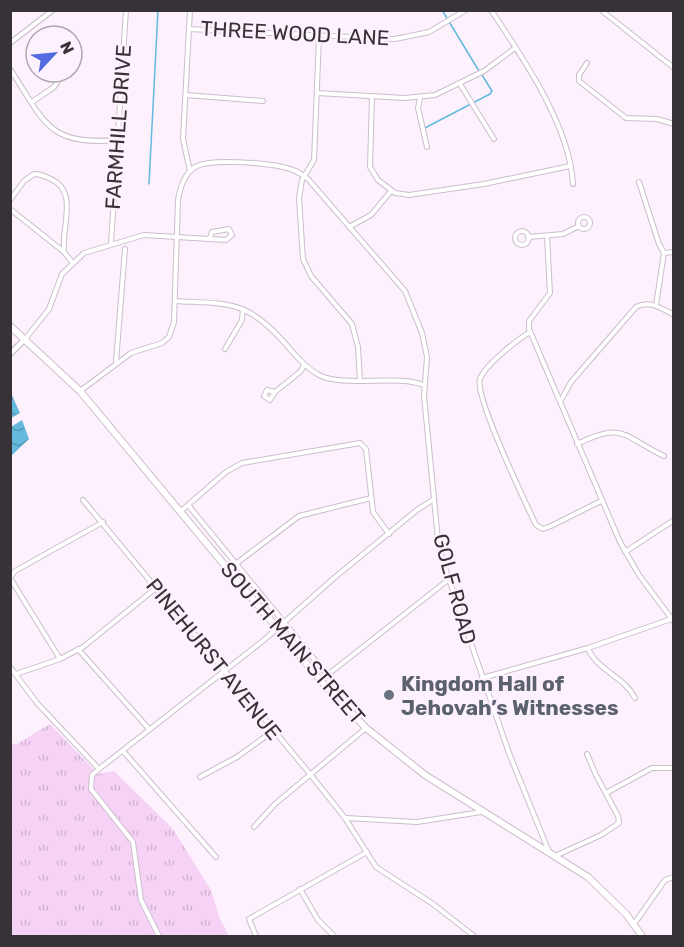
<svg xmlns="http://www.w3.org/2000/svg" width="684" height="947" font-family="Rubik,sans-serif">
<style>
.grass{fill:url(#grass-tufts)}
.water{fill:url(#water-waves)}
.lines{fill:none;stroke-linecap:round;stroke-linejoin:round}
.stream{stroke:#64badd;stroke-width:1.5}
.minor-casing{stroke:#cbbecb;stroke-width:6}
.tertiary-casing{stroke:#cbbecb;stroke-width:7}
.primary-casing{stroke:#cbbecb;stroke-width:8}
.minor{stroke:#fff;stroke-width:4}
.tertiary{stroke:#fff;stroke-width:4.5}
.primary{stroke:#fff;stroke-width:6}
.worship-dot{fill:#6b7280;stroke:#fef1fe;stroke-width:2}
.labels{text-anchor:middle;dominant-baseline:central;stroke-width:4.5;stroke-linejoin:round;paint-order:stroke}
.street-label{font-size:21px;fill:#373237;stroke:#fef1fe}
.worship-label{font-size:21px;font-weight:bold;fill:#5b616d;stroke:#fef1fe;text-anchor:start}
</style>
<defs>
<pattern id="grass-tufts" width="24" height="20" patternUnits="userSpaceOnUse" patternTransform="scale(1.5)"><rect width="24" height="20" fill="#f5d2f6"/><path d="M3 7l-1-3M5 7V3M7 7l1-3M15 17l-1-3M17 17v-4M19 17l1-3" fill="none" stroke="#d3b5d4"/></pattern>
<pattern id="water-waves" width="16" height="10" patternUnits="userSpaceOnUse" patternTransform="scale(1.5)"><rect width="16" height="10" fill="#64badd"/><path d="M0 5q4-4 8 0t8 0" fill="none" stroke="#5398b4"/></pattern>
</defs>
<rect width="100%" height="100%" fill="#fef1fe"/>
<!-- grass -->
<polygon class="grass" points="50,724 98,774 114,771 173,829 211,890 220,919 229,936 11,936 10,743 17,744"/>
<!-- water -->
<g class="water">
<polygon points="10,391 20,413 11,418 10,418"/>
<polygon points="22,420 29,439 11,456 11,427"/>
</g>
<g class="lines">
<!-- stream -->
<g class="stream">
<polyline points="442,10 479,71"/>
<polyline points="421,130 490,94 492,91 482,75"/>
<polyline points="149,184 158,10"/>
</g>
<!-- minor casing -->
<g class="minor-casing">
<g id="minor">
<path d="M491,10C523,58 570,126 573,184"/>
<polyline points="601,10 674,68"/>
<polyline points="189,29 395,39 429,32 466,10"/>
<polyline points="319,37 314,160 302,180 299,198 303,259 311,276 352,324 358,347 360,380"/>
<polyline points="10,43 53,10"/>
<polyline points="587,63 579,75 579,81 626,118 657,119 674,124"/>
<path d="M10,69C45,122 47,146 118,140"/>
<polyline points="460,84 494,139"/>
<polyline points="317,93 405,98 435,95 484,71 515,48"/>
<polyline points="186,95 263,101"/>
<polyline points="372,96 370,167 378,180 395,193 409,195 484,184 570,166"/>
<polyline points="420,98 418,108 427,147"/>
<polyline points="32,102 54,87 58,81"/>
<polyline points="190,171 183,139 190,10"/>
<polyline points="639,182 659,244 664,253 656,305"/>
<path d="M10,200L24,181L34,174C40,174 45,176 51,179C79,192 61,226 64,252L10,209"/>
<circle cx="584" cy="223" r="6"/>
<polyline points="349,227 371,215 391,191"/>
<circle cx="522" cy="238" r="7"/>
<polyline points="547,236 550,293 529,321 529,329 620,542 639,575 674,622"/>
<polyline points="528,237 563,234 579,226"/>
<polyline points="111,243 126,10"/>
<polyline points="64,252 72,262"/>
<polyline points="664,253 674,252"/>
<path d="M175,301C226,304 245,299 282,340C294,353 304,367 319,375C345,388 396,374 424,385"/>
<path d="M530,332C517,340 485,365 480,379C474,395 526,504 536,525L543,529L551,526L601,501"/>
<polyline points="26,338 49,309 62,274 84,253 144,235 226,240 232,235 229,229 212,232 210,238"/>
<polyline points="225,349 242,320 243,309"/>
<polyline points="116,362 125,249"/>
<path d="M80,391L131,353L162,343L169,337L174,322L178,200C180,188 184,174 195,167C210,158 266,163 283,167C293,169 301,173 308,179L405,291L422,333L427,357L424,396L438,540L443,562L509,753L549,852"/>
<polyline points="275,392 270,400 264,396 267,390 275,392 301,371 304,365"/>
<path d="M560,402L571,382L636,307C650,300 661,308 674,315"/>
<path d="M577,444C624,421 622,436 664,456"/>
<polyline points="83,500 310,774 345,818 376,867 433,904 474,936"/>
<polyline points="188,505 327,675"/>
<polyline points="181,511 226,472 242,463 360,443 366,449 373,512 389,534"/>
<polyline points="625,552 674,520"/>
<polyline points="237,563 299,516 371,498"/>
<polyline points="10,578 15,571 103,522"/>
<polyline points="10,578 60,659"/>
<path d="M588,648C596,670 624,676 635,698"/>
<polyline points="78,649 149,729"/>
<polyline points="10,667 37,703 99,769 264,640 334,578 417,510 434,499"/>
<polyline points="16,674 60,659 83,647 156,588"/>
<polyline points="482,678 588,648 674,618"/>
<polyline points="321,680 448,580"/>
<polyline points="123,751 216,857"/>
<polyline points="99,769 92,775 91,789 133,842 141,900 159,936"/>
<polyline points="200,777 237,757 269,734 272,729"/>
<polyline points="606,793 652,768 674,768"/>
<polyline points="346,818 417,822 481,812"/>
<polyline points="254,827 275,804 366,728"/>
<polyline points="555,856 601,835 619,823 618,816 596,775 587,754"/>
<polyline points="300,889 318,920 334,936"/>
<polyline points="634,924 665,880 674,877"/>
<polyline points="256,936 249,919 367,852"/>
</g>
</g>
<!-- tertiary casing -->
<g class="tertiary-casing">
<polyline id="tertiary" points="10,354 25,339"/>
</g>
<!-- primary casing -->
<g class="primary-casing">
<polyline id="primary" points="10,326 80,391 320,680 366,728 425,775 588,877 626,914 642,936"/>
</g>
<!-- minor -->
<use href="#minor" class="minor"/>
<!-- tertiary -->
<use href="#tertiary" class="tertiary"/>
<!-- primary -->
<use href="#primary" class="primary"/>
</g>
<!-- markers -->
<circle class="worship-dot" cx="389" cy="695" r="6"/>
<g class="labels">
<!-- street labels -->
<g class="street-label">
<text transform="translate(295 33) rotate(3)">THREE WOOD LANE</text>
<text transform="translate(118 127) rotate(-86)">FARMHILL DRIVE</text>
<text transform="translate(455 589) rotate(75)">GOLF ROAD</text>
<text transform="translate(293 643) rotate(49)">SOUTH MAIN STREET</text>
<text transform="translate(214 659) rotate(51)">PINEHURST AVENUE</text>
</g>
<!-- worship labels -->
<g class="worship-label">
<text x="401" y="683">Kingdom Hall of<tspan x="401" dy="24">Jehovah’s Witnesses</tspan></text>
</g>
</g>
<!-- border -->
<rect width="684" height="947" fill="none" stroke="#373237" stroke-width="24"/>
<!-- north arrow -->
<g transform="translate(54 54) rotate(64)"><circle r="28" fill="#fef1fe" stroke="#aea5ae" stroke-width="1.5"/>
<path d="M0-4.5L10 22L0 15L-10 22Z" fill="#526be0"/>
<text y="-9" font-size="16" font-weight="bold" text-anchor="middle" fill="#373237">N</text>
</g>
</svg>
